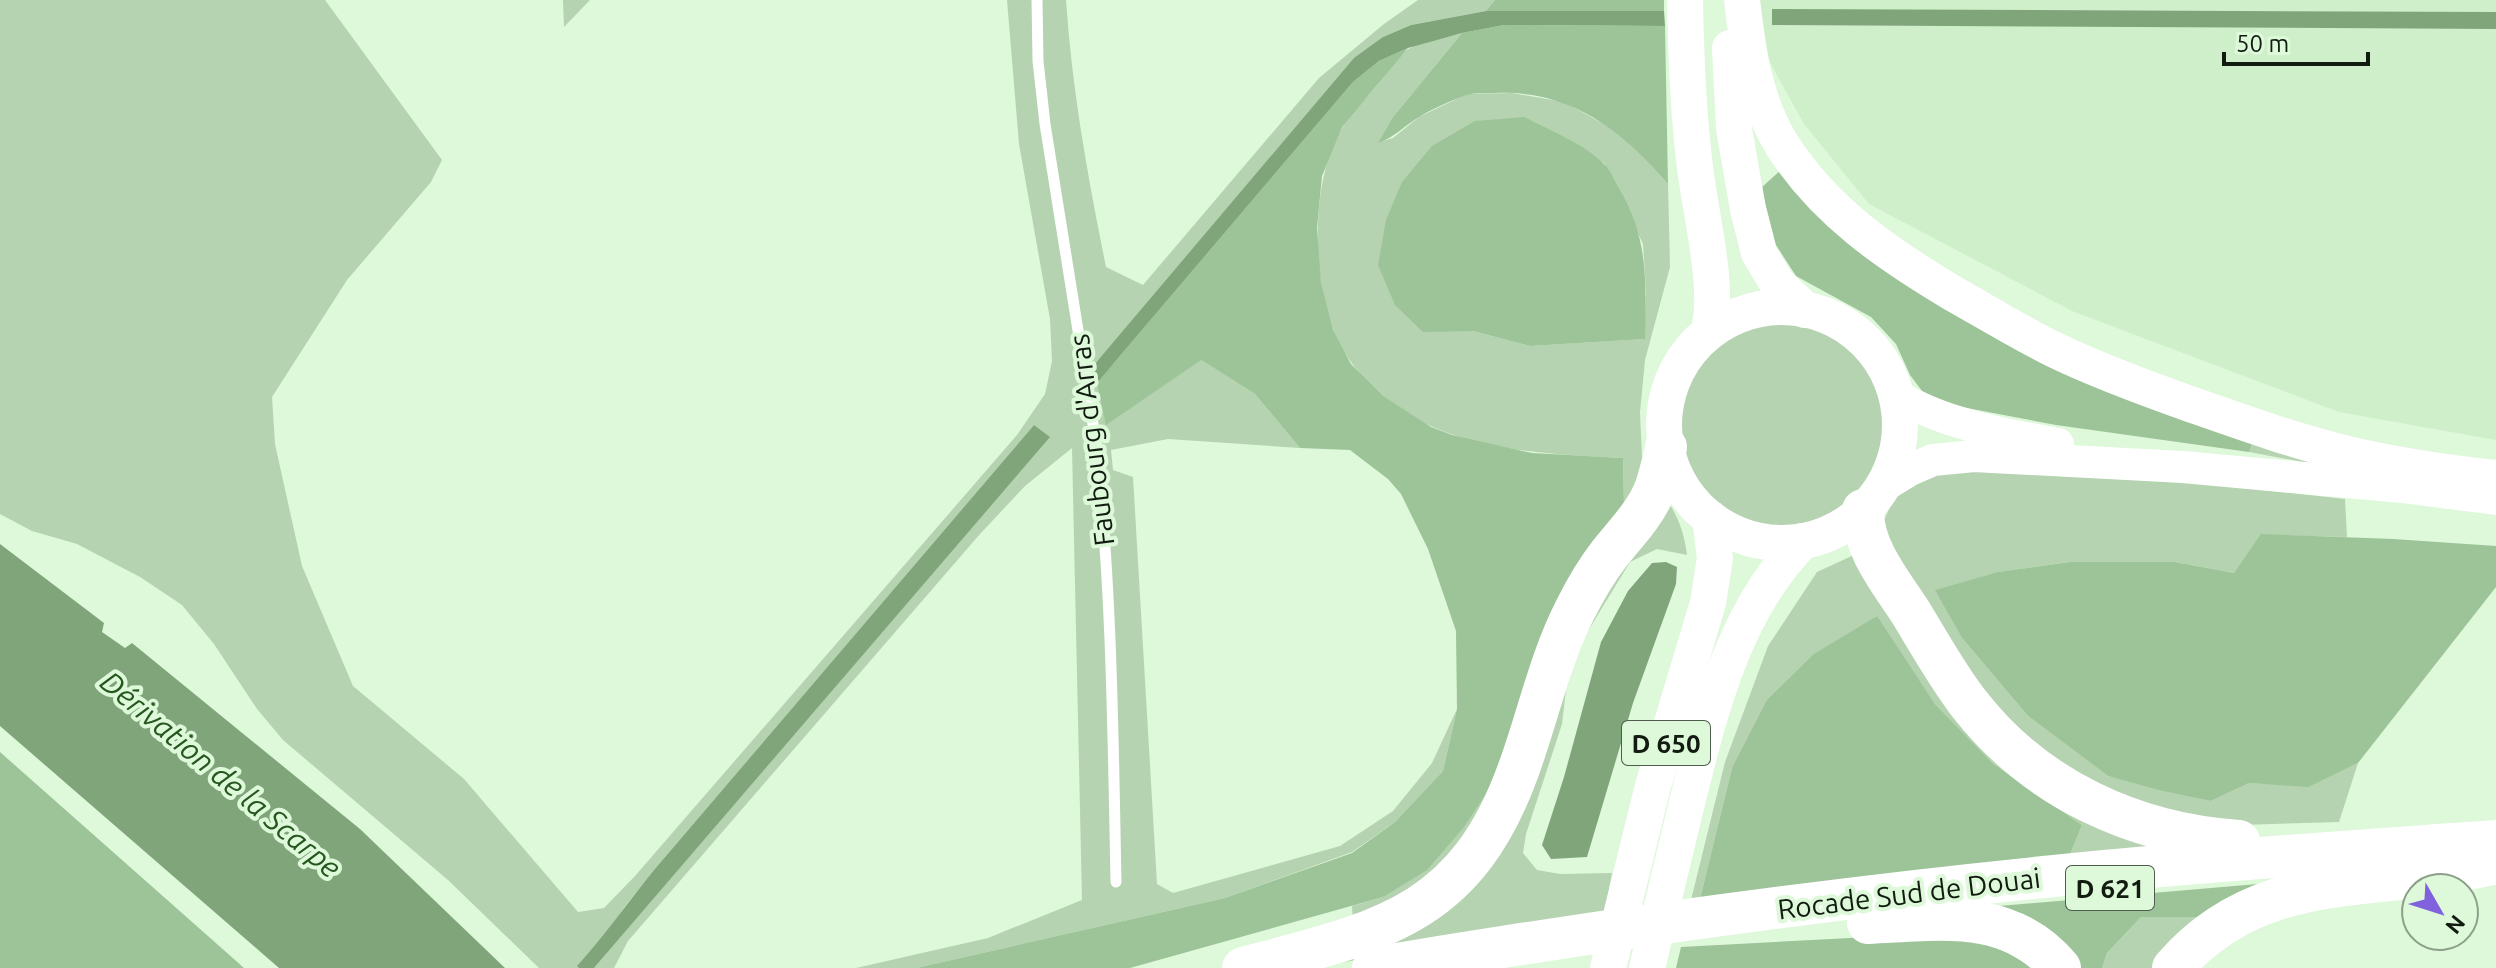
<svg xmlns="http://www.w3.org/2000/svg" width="2496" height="968" font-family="Ubuntu,sans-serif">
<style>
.built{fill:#cfefca}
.green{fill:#b5d3b0;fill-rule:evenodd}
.forest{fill:#9dc398}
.water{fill:#80a57b}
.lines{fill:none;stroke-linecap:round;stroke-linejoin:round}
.lane{stroke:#fff;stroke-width:11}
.secondary{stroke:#fff;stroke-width:32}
.primary{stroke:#fff;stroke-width:36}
.highway{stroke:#fff;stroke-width:42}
.labels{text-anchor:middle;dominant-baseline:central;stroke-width:8;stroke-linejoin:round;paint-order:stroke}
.shield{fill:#def8da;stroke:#4e5d4d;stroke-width:2}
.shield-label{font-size:26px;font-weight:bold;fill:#111b10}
.street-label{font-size:28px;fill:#111b10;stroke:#def8da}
.water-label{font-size:30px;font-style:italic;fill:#24561d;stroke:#def8da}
</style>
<rect width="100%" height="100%" fill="#def8da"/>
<!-- built -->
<polygon class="built" points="1757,0 2496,0 2496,440 2339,412 2072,311 1869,204 1804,124 1756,37"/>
<!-- green -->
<g class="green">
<path d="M0,0H325L442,160L431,182L347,280L272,397L275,444L302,566L353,686L464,779L578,912L604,908L635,876L1017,435L1045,394L1052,361L1050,319L1019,144L1007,0H1066C1072,90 1088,178 1106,267L1143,285L1319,78L1384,24L1418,0H1495L1486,11L1411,25L1383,37L1094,365L1201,360L1255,394L1300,448L1168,439L1111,450L1113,470L1133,477L1157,884L1173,893L1340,846L1393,811L1432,763L1457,709L1443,771L1395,822L1352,852L1225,898L916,968H856L988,938L1082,900L1072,448L1025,486L980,534L628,941L614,968H594L1049,437L1034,425L654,870L623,909L613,926L578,966L579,968H539L448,880L283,740L257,709L214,644L182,605L140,577L77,544L32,531L0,514Z"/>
<polygon points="563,0 590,0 564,27"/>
<path d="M1462,33L1393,117L1379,142L1393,138L1419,117L1467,94L1512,93L1564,102L1611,128L1641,153L1668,184L1670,267L1645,360L1640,412L1642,458L1634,488L1624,505L1623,458C1542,454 1446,451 1381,395C1361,377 1345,357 1334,332C1311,280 1311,175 1343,126C1351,113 1364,101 1374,89C1383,79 1399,54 1410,48C1424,40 1446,38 1462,33ZM1525,117L1570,140L1605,164L1643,244L1646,292L1644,339L1530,346L1473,331Z"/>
<circle cx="1782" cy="426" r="102"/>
<polygon points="2255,436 2358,472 2249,452"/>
<path d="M1965,465L2133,476L2345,499L2347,537L2262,535L2234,573L2175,562H2070L1999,572L1936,590L1962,638L2028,716L2108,776L2211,801L2249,783L2308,786L2358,763L2339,822L2241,825L2143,809L2055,761L2011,722L1975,678L1909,584L1882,526C1900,476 1919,480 1965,465Z"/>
<path d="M1664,496C1678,515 1684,532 1687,555L1657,549L1630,562L1580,644L1566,690L1562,724L1526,834L1523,853L1537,870L1560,874L1612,873L1604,916L1311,968L1438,910L1571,642Z"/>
<polygon points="1856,554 1924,666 2163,843 2116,858 2066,864 2082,825 1993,765 1935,704 1876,616 1732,768 1699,903 1690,904 1725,762 1768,646 1817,572"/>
<polygon points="1489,789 1469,835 1439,872 1353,923 1352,906 1383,897"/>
<polygon points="2141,917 2208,917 2161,968 2102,968 2107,953"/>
</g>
<!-- forest -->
<g class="forest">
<polygon points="1495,0 1664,0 1664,11 1486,11"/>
<path d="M1504,25L1665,26L1668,184C1621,129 1570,90 1495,93C1485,94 1473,92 1464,96C1450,101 1432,109 1419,117C1404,126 1395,137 1378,143L1393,117L1462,33Z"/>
<polygon points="1408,48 1342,127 1322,176 1317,228 1321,283 1333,330 1351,364 1383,396 1431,427 1452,435 1532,453 1623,458 1624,505 1522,703 1489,789 1464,827 1427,870 1383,897 1130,968 916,968 1225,898 1352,853 1395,822 1443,771 1457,709 1456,631 1428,549 1401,494 1388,479 1350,450 1300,448 1255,394 1201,360 1106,425 1097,383 1353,82 1379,61"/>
<path d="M1525,117C1548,129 1586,145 1604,164C1610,169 1613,178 1617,185C1649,237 1646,281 1645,339L1530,346L1473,331L1423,332L1395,305L1378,265L1386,220L1402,182L1432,146L1475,121Z"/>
<polygon points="1784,167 1843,231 2255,436 2249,452 2056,425 1946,404 1922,391 1910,375 1896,344 1871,317 1796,276 1776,245 1761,188"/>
<polygon points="2261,534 2393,539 2496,546 2496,587 2358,763 2308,787 2249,783 2211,801 2159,790 2108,776 2028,716 1962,638 1935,590 1998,572 2070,562 2175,562 2234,573"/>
<polygon points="1877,616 1935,704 1993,764 2082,825 2066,864 1699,903 1732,768 1767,700 1814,654"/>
<polygon points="0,752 226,952 244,968 0,968"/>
<polygon points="2258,884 2208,917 2141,917 2107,953 2102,968 2074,968 1999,906"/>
<polygon points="1945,933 1982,938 2034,968 1676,968 1681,947"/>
</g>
<!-- water -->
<g class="water">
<polygon points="1772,9 2496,12 2496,29 1772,25"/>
<polygon points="1486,11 1664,11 1665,26 1504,25 1462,33 1408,48 1379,61 1353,82 1097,383 1094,365 1354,58 1383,37 1411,25"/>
<path d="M1034,425L1050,437L594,968H579L577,966C605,935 628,902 654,870Z"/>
<polygon points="0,544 104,623 102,632 125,648 132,643 360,829 505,968 279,968 0,726"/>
<polygon points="1666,562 1677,567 1676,584 1633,703 1587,857 1551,859 1542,845 1564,777 1601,642 1628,591 1652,563"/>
</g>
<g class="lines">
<!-- lane -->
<path class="lane" d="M1037,0L1038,61L1045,124L1096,443C1112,589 1113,736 1116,882"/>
<!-- secondary -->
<g class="secondary">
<path d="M1896,395C1943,424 2004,434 2058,444"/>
<polyline points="1882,487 1910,470 1933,460 1974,456 2183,467 2402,487 2496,499"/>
</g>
<!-- primary -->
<g class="primary">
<path d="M1685,0C1686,56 1688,112 1695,167C1700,212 1721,291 1708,333"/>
<path d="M1742,0C1748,52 1754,99 1782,145C1825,212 1887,254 1954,294C1988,313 2020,333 2055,350C2098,371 2145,388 2190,404C2244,423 2297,442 2352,455C2400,466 2448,473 2496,478"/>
<polyline points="1730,48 1734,129 1748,209 1759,253 1777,283 1805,310"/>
<circle cx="1782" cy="425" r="118"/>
<polyline points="1608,968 1653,786 1708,603 1715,558 1710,518"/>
<path d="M1647,968C1660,914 1673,861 1686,807C1709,715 1733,611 1803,541"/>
</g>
<!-- highway -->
<g class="highway">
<path d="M1863,510C1862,548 1891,582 1911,613C1930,644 1948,677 1970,705C2036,789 2134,834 2239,841"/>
<path d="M1868,923C1939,920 2009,907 2060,968"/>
<path d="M1243,968C1379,932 1465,917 1518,771C1538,717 1549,661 1575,610C1585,590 1596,571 1610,553C1625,534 1643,516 1653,494C1660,479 1663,464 1666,447"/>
<path d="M1373,968C1605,929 1839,897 2074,874C2214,860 2355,851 2496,841"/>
<path d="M2173,968C2241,889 2324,887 2420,877C2445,874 2469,869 2493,864"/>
</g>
</g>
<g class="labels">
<!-- shield labels -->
<g class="shield">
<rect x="1622" y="721" width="88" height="44" rx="6"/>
<rect x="2066" y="866" width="88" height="44" rx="6"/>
</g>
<g class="shield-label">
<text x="1666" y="743">D 650</text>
<text x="2110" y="888">D 621</text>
</g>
<!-- street labels -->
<g class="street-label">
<text transform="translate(1091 440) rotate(-97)">Faubourg d'Arras</text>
<text transform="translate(1909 893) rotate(-7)">Rocade Sud de Douai</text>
</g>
<!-- water labels -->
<g class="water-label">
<text transform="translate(221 774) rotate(40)">Dérivation de la Scarpe</text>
</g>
</g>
<!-- north arrow -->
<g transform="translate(2440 912) rotate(129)"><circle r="38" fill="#def8da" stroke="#8ca089" stroke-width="2"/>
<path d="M0-6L14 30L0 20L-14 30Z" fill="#8162dd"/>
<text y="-12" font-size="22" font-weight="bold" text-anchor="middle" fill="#111b10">N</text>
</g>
<!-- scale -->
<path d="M2224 52v12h144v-12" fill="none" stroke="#111b10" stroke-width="4"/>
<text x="2236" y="52" font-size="24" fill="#111b10" stroke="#def8da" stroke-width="6" paint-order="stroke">50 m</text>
</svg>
